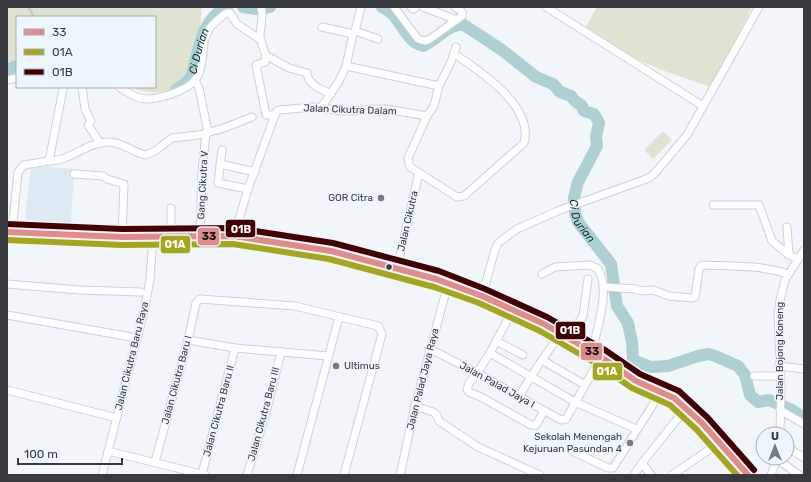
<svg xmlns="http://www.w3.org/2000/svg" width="811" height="482" font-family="Rubik,sans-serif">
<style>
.built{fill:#dee9f2}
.green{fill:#dfe3d2}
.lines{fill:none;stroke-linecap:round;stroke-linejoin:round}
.stream{stroke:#aed0d2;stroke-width:2}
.river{stroke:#aed0d2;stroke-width:12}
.minor-casing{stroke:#ced2d6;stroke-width:9}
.major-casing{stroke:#ced2d6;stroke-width:11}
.minor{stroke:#fdfefe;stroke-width:7}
.major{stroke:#fdfefe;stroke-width:9}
.bus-1-casing{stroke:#edf6fe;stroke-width:9}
.bus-2-casing{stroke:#edf6fe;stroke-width:9}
.bus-3-casing{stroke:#edf6fe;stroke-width:9}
.bus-1{stroke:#e18b8b;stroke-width:6}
.bus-2{stroke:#a5a61c;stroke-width:6}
.bus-3{stroke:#400;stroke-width:6}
.poi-dot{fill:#787c80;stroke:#edf6fe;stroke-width:1.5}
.bus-dot{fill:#373a3e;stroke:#edf6fe;stroke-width:1.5}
.labels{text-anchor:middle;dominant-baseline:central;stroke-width:3;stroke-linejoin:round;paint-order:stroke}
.street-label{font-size:10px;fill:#373a3e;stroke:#edf6fe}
.poi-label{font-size:10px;fill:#373a3e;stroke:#edf6fe;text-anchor:end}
.water-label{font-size:11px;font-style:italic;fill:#043334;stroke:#edf6fe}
.line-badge{stroke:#edf6fe;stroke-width:1.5}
.badge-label{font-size:11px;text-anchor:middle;font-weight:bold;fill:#fff}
.pale-badge-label{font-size:11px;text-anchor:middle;font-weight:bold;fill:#111}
</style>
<rect width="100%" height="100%" fill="#f1f6fa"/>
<!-- built -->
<polygon class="built" points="31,166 74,169 71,223 25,220"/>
<!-- green -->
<g class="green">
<path d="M7,7H202L200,31L186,79C173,94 149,96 132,87H155V17H17V62L7,65Z"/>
<polygon points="597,7 752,7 713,88 656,68 582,34"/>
<polygon points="663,131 672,140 653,159 644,150"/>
</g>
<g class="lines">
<!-- stream -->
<polyline class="stream" points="28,7 34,17"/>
<!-- river -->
<g class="river">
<polyline points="243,7 256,9 270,7"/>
<path id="s1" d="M382,7C401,14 403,41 423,46C438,40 448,23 464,25L502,50L536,77L553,84L560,92L571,96L575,101L582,106L584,111L594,114L596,117L599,123L596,137L597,146L578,182L574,198L575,213L578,222L611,264L617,306L628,323L632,342L633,360L651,367L668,366L698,356L708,354L715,356L738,366L745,375L750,395L758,402L769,400L792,410L804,418"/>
<polyline points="7,70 17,66"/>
<path id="s2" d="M176,90L188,81L192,74C199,50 201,19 227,7"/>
</g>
<!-- minor casing -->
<g class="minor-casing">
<g id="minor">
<path d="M261,7C264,17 260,26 260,37C261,47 268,52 265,62L256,65L266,115H275"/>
<polyline points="394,7 418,39 425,41 430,39 462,16 462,12 455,7"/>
<polyline points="411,7 414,9 416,7"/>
<polyline points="423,7 457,20"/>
<polyline points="546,7 703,106"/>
<polyline points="322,27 353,34"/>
<polyline points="355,31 378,39"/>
<path d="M456,47L451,62L439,86L434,106L427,116L408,158L410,167L457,197L464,196L524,143C534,108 484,74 459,57"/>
<path d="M267,56L289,68L307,73C308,85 321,89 331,94"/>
<polyline points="346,66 439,86"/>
<polyline points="7,80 17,78"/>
<polyline points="195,80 199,88 208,132"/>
<polyline points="82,87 85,109 91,121 88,125 100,143"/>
<path d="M119,87C126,91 132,96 140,98C155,102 191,90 198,76C208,53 196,36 220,18C224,15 226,12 230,13L237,24L261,40"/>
<polyline points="321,108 339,81 346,66 353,34 355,31 361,7"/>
<polyline points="222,150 218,183 248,189"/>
<path d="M49,161C71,161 85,143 108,142C121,141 133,153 146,155L155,151L172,138L199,135L224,128L252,117"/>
<polyline points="220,164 255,172"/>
<polyline points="74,174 103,176 107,179 124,184 122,237"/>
<polyline points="713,205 759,205 772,241 789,255 798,259"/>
<polyline points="171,208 171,236"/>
<polyline points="787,227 789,255"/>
<polyline points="12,232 18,172 24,165 49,161 63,89"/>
<polyline points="200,236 202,171 206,133"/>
<polyline points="234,236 248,189 276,112 279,110 314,107 342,111 353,111 372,109 386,109 427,116"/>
<polyline points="397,268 419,173"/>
<path d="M542,274L555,267L590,265L598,269C611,290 597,328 592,352"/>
<polyline points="7,284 79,290 141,292"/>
<path d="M604,287L635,289L643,291L653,290L669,296L692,298L695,297L699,269L701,266L703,265C732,266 761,265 788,274"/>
<polyline points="482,296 495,250 498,243 517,229 560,210 649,178 655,173 687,135 759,7"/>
<polyline points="513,309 490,353 477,373 469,383 467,390 469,392 481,397 531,425 536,425 544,411"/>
<polyline points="7,315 137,338"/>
<polyline points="569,337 583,316 588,279"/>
<polyline points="188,340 235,348 328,356"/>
<polyline points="496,341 523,355"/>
<polyline points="430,349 477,373 561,420 566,419 601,357"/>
<polyline points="490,353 575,402 636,429"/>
<polyline points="542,360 585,385"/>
<polyline points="779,366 804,369"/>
<polyline points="754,376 779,376"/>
<polyline points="7,390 117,418"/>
<polyline points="519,397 531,376 561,333"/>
<polyline points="415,406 433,412 436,414 439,421 478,447 540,475"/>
<polyline points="780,410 804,424"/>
<polyline points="780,434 781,390 778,315 780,300 785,280 804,250"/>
<polyline points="787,447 804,458"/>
<polyline points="108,451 205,475"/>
<polyline points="572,451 608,468 613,468 661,392"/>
<polyline points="777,459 799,475"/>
<polyline points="155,462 188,340 196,303 200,299 295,306 378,326 382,334 344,475"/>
<polyline points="642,463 651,475"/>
<polyline points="202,474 235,348"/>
<polyline points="102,475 145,307 150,279 153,236"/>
<polyline points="247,475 266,413 281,352"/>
<polyline points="297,475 339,317"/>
<polyline points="400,475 415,406 448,284"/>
<polyline points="634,475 642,463 686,408"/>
<polyline points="672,475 719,443"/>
<polyline points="771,475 777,458"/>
</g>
</g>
<!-- major casing -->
<g class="major-casing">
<polyline id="major" points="7,232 122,237 171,236 234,236 331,251 436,279 482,296 544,324 601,357 636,381 674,398 686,408 702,423 748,475"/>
</g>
<!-- minor -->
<use href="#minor" class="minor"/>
<!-- major -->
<use href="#major" class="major"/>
<!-- bus-1 casing -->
<g class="bus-1-casing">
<polyline id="bus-1" points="7,232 122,237 234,236 331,251 436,279 482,296 544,324 601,357 636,381 674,398 702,423 748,475"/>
</g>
<!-- bus-2 casing -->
<g class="bus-2-casing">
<polyline id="bus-2" points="7,240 122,245 233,244 329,259 434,287 479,303 540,331 597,364 632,388 670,405 696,429 737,475"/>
</g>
<!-- bus-3 casing -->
<g class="bus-3-casing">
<polyline id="bus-3" points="7,224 122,229 235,228 333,243 439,271 485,289 547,317 605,350 640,374 679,391 708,418 754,470"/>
</g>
<!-- bus-1 -->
<use href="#bus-1" class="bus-1"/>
<!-- bus-2 -->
<use href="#bus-2" class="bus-2"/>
<!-- bus-3 -->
<use href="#bus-3" class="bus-3"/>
</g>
<!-- markers -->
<g class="poi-dot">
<circle cx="381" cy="198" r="4"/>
<circle cx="336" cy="366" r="4"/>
<circle cx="630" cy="443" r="4"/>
</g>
<circle class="bus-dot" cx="389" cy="267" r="3.5"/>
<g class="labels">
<!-- street labels -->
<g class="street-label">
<text transform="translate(350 110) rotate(2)">Jalan Cikutra Dalam</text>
<text transform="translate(203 185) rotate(-87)">Gang Cikutra V</text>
<text transform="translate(408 221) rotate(-77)">Jalan Cikutra</text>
<text transform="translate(780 351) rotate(-90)">Jalan Bojong Koneng</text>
<text transform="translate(132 356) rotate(-76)">Jalan Cikutra Baru Raya</text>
<text transform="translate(423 379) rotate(-76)">Jalan Palad Jaya Raya</text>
<text transform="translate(177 380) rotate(-75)">Jalan Cikutra Baru I</text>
<text transform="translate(497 385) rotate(29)">Jalan Palad Jaya I</text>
<text transform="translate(219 411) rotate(-75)">Jalan Cikutra Baru II</text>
<text transform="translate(264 414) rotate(-75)">Jalan Cikutra Baru III</text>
</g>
<!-- poi labels -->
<g class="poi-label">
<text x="373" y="198">GOR Citra</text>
<text x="344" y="366" text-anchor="start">Ultimus</text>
<text x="622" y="437">Sekolah Menengah<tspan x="622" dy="12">Kejuruan Pasundan 4</tspan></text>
</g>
<!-- water labels -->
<g class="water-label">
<text stroke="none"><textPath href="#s2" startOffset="47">Ci Durian</textPath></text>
<text stroke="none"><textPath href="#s1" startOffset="381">Ci Durian</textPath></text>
</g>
</g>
<g class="line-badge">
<rect x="225" y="219" width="31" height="19" rx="4" fill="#400"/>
<rect x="197" y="227" width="23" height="19" rx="4" fill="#e18b8b"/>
<rect x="160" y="235" width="31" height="19" rx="4" fill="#a5a61c"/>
<rect x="555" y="321" width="31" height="19" rx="4" fill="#400"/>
<rect x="580" y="342" width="23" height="19" rx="4" fill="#e18b8b"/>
<rect x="592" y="362" width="31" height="19" rx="4" fill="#a5a61c"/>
</g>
<g class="badge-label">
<text x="241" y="233">01B</text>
<text x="175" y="248">01A</text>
<text x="570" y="334">01B</text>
<text x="607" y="375">01A</text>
</g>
<g class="pale-badge-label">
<text x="209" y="240">33</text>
<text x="592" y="355">33</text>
</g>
<!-- border -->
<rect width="811" height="482" fill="none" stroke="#373a3e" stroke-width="16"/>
<!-- legend -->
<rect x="16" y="16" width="140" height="72" fill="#edf6fe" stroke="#a4abb1"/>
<rect x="24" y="29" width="20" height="6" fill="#e18b8b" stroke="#a4abb1"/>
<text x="52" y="36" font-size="12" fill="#373a3e">33</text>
<rect x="24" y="49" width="20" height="6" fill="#a5a61c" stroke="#a4abb1"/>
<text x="52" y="56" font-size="12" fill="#373a3e">01A</text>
<rect x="24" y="69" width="20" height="6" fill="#440000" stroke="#a4abb1"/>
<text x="52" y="76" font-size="12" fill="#373a3e">01B</text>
<!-- north arrow -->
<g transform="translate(775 446)"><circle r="19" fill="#edf6fe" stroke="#a4abb1"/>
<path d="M0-3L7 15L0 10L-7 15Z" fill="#787c80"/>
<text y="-6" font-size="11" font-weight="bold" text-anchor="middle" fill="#373a3e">U</text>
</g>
<!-- scale -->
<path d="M18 458v6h104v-6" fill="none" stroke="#373a3e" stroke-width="2"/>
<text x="24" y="458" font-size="12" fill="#373a3e" stroke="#edf6fe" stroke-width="3" paint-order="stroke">100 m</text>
</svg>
